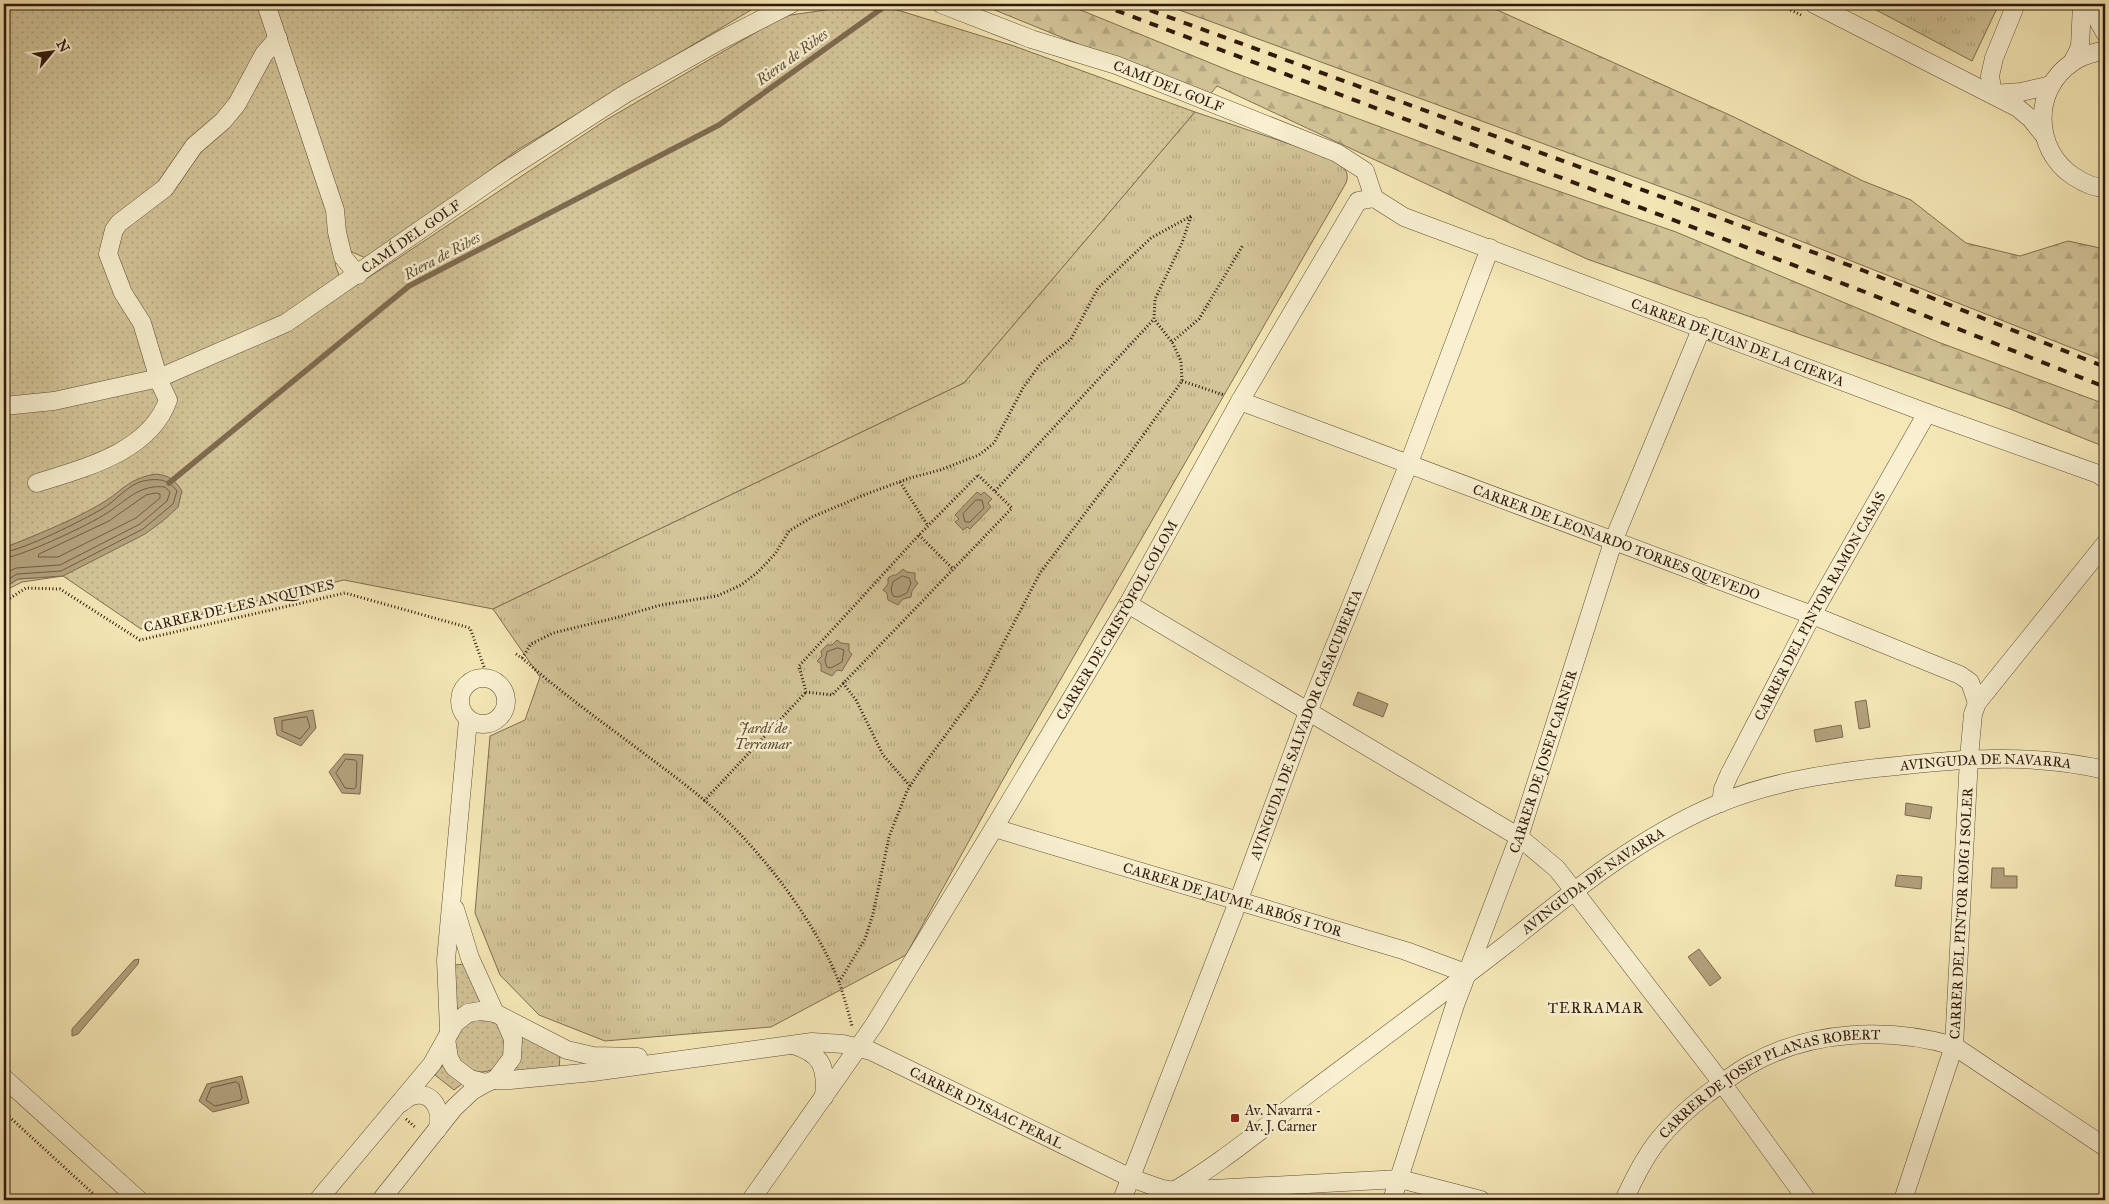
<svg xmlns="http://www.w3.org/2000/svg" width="2109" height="1204" font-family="'IM FELL Great Primer',serif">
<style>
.grass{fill:url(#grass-dots);stroke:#816e52}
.forest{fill:url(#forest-firs);stroke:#816e52}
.park{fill:url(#park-tufts);stroke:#816e52}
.water{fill:#b2a17c;stroke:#7e6a4f}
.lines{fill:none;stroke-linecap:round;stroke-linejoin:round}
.shore{stroke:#705c44;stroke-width:1}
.stream{stroke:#7e6a4f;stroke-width:5.5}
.minor-casing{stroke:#604c36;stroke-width:19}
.path{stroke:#2f180c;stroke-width:3;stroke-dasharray:1 2.5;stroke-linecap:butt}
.minor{stroke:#f8f0d0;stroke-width:18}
.rail{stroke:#2f180c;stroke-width:4;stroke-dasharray:9 9;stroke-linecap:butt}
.poi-dot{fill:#8f2418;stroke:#f8f0d0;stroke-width:2}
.labels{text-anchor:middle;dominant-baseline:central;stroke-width:5;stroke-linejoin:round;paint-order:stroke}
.street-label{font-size:14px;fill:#2f180c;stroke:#f8f0d0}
.park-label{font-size:14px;font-style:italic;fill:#604c36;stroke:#f8f0d0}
.poi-label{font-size:14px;fill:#2f180c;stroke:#f8f0d0;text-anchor:start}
.water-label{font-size:15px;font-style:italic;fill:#634f39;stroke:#f8f0d0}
.neighbourhood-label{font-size:15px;letter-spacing:1px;fill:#2f180c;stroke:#f8f0d0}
</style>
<defs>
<pattern id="grass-dots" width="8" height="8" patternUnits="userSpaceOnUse" patternTransform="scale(1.25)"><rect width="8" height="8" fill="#d3c599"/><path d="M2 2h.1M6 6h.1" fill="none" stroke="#b5a883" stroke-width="1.8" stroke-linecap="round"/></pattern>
<pattern id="forest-firs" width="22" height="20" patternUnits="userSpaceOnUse" patternTransform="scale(1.25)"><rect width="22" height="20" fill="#d3c599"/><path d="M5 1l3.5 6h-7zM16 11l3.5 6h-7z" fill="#b5a883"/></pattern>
<pattern id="park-tufts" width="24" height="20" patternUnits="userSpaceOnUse" patternTransform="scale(1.25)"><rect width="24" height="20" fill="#d3c599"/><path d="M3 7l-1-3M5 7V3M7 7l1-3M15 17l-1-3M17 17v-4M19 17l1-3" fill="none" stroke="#b5a883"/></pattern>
</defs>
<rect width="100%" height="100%" fill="#f5e8b6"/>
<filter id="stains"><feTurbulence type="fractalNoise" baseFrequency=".004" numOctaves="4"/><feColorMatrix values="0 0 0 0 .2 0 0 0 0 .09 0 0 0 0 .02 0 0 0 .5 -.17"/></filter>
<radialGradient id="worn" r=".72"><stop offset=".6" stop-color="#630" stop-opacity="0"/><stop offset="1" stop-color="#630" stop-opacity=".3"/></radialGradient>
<!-- grass -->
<g class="grass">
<polygon points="4,4 761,4 519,149 368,259 352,252 335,264 340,278 274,321 157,372 118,383 4,401"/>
<polygon points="867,4 878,4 1014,46 1195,112 964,383 493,609 344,580 141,629 63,576 22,582 4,591 4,588 18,579 62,576 37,535 4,548 4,410 32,408 288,329 394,261 606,120 784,16"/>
<polygon points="466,964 487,1001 459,1011 450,1011 453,965"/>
<circle cx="481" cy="1045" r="27"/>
<polygon points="524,1036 560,1054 559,1071 513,1075 510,1070 521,1037"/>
<polygon points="442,1066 445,1066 463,1083 454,1090 435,1075"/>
</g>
<!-- forest -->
<g class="forest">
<polygon points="980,4 1066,4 1235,73 1472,161 1676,232 1938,342 2105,404 2105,447 2010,409 1587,259 1217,86 1208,97"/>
<polygon points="1163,4 1484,4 1734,117 1863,181 1911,200 1966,243 2020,256 2068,241 2105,249 2105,361 1694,199"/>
</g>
<!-- park -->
<g class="park">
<polygon points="1865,4 1999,4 1972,61"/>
<path d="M1195,112L1337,160C1344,167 1350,173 1346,183L1001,783L906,955L771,1027L605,1041L539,1015L500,975L475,913L490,736L525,720L540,677L493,609L964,383Z"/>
</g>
<!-- water -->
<g class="water">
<path d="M156,474C170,476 174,479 182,491L178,507L164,520L145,534L63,576L18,579L4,588V548C36,535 69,522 99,505C122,492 126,479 156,474Z"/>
<polygon points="977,492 981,495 984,492 992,499 988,503 991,507 970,529 967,527 963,530 955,522 959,519 955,515"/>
<polygon points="903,569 907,572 915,573 915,580 918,583 912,591 911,597 903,599 898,605 888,600 887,593 883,590 888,584 888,578 893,575 896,575"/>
<polygon points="837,640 841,643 849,644 849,651 852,654 842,671 837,670 832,676 821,671 821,664 817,661 822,656 821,651 827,645 832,645"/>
<polygon points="1358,692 1388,704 1383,717 1353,705"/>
<polygon points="1866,700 1870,727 1859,729 1855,702"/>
<polygon points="313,710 316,728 301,746 277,735 274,718"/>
<polygon points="1841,725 1843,737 1816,742 1814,730"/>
<polygon points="344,754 363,755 360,794 342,793 329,772"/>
<polygon points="1906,803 1932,807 1930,819 1905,815"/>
<polygon points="1992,868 2004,868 2004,876 2017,876 2017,888 1991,888"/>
<polygon points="1897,875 1922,877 1921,889 1895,886"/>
<polygon points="1699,949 1721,978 1710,986 1688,957"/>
<polygon points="139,959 138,964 78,1034 72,1036 72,1029 134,960"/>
<polygon points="242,1076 249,1103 213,1112 199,1101 207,1084"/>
</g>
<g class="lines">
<!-- shore -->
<g class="shore">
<polygon points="156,493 160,494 160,498 136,518 58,557 38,557 39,554 109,521 146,495"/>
<polygon points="976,500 982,500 984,508 970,522 965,522 963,514"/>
<path d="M4,552C24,550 83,520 102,509C116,501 127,485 143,481C158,478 168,479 177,491L173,504L143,529L61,571L17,574L4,582"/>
<path d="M4,558C21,557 91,524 107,513C126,501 139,484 165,487L170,492L167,501L140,524L60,565L16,568L4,574"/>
<polygon points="903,576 909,578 911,583 907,593 898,597 893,596 891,589 893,582"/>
<polygon points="838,648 844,650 842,662 831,668 827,667 825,661 827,652"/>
<polygon points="307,717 310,727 300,739 282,731 282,721"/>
<polygon points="346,759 355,760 357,762 356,787 354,789 345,788 336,773"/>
<polygon points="236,1082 239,1084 242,1098 241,1100 215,1106 206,1100 211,1088"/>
</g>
<!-- stream -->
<polyline class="stream" points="169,483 409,286 719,125 888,4"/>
<!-- minor casing -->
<g class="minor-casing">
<g id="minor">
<polyline points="266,4 335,210 337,232 343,257 358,275"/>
<path id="s1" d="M941,4L1031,39L1116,65L1337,153L1365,171L1374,198"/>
<polyline points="1814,4 2018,108 2031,119 2043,134"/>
<polyline points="2089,4 2105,33"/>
<path d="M2105,50C2094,53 2082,55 2073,62C2032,89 2033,149 2073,176C2082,182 2094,188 2105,188"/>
<polyline points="2073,61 2080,47 2082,4"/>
<polyline points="1993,94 1990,76 1994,58 2016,4"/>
<polyline points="1993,94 2021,92 2051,85"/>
<path id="s2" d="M1374,198L1404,217L1927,413L2098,474L2105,479"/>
<path id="s3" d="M1240,401L1812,615L1960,675L1970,682L1977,703"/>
<path id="s4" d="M4,406L54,401L159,378L286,323L505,171L625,94L721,40L791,4"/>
<path d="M37,483C84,468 150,452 168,400L160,383L142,323L123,293L108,254L114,230L119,223L165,188L194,146L223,121L237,104L264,54L278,38"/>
<polyline points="1128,604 1519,837 1557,869 1574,891 1722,1083 1807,1200"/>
<circle cx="483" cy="701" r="23"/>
<path id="s5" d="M1721,803L1723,789L1729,775L1812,615L1927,413"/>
<path id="s6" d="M994,828L1406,951L1468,974"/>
<polyline points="455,909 470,958 495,1013"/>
<polyline points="449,1030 446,960 468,720"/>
<polyline points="446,1039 449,1058 454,1067 470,1079 486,1083 496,1079 512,1058 513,1039 504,1018"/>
<path d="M793,1045C822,1054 827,1067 824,1097"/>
<polyline points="4,1078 139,1200"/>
<path id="s7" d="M494,1080H510L593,1072L812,1042L843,1044L871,1051L1131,1178L1162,1189L1175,1191L1400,1179L1481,1200"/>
<path d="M401,1103C404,1101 408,1097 412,1096C433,1089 444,1113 437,1130"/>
<polyline points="318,1200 432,1064 455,1023 468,1013 480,1011 495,1013 567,1050 593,1056 638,1057"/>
<polyline points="381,1200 454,1108 472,1091 486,1083"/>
<path id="s8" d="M751,1200L874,1025L994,828L1128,604L1240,401L1358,201L1374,198"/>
<path id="s9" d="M1122,1200L1238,902L1308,712L1409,463L1490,248"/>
<path id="s10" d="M1158,1200C1210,1172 1257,1133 1304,1097C1372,1046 1441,995 1508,943C1573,891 1642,835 1720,803C1778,779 1844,771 1906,765C1972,758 2039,754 2105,770"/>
<path id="s11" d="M1392,1200L1455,1005L1519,837L1614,539L1702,327"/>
<path id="s12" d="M1624,1200C1634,1179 1645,1156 1660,1138C1674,1121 1690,1107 1707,1094C1721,1084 1736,1072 1751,1064C1811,1030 1889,1027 1954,1046L2105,1147"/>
<path id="s13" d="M1903,1200L1954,1046L1969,758L1973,714L1977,703L2105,544"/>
</g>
</g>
<!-- path -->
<g class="path">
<polyline points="1778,4 1801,15"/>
<polyline points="1172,342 1199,319 1243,245"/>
<polyline points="1182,381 1224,395"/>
<polygon points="978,475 1012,508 832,695 806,692 799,666 919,535"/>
<polyline points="900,482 928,526"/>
<polyline points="995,491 1154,319"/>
<polyline points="919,535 953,569"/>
<polyline points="4,602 26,588 60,589 140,640 345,593 470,628 488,678"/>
<path d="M516,654L522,658C560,692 601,721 642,752C670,773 699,794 724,818C770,862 816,924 839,982C844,996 848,1011 852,1026"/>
<polyline points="522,658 531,644 553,633 615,618 661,605 717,596 741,585 758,572 775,554 789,531 812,517 869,493 910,478 940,470 979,455 994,443 1023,388 1040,364 1071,339 1098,288 1151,238 1191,216"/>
<polyline points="843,683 856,700 883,755 910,786"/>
<polyline points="704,801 806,692"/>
<polyline points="839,982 865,939 873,914 889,837 907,791 923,766 980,688 1040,573 1126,459 1182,381 1181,361 1172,342 1154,319 1155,299 1182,243 1191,216"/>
<polyline points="4,1112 100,1200"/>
<polyline points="406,1119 416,1128"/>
</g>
<!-- minor -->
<use href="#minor" class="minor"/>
<!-- rail -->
<g class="rail">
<polyline points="1099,4 1865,292 2105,387"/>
<polyline points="1133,4 1862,270 2105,367"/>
</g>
</g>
<!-- markers -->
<rect class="poi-dot" x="1230" y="1113" width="10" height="10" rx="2.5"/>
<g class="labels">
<!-- street labels -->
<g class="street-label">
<text stroke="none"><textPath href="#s1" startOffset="242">CAMÍ DEL GOLF</textPath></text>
<text stroke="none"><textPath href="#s4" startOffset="448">CAMÍ DEL GOLF</textPath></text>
<text stroke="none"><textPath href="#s2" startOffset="392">CARRER DE JUAN DE LA CIERVA</textPath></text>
<text stroke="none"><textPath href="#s3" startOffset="402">CARRER DE LEONARDO TORRES QUEVEDO</textPath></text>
<text transform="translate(239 606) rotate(-13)">CARRER DE LES ANQUINES</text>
<text stroke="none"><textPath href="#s5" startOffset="221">CARRER DEL PINTOR RAMON CASAS</textPath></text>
<text stroke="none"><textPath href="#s8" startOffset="686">CARRER DE CRISTÒFOL COLOM</textPath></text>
<text stroke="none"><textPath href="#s9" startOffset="510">AVINGUDA DE SALVADOR CASACUBERTA</textPath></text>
<text stroke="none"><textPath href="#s11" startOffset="464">CARRER DE JOSEP CARNER</textPath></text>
<text stroke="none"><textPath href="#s10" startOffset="960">AVINGUDA DE NAVARRA</textPath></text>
<text stroke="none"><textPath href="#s10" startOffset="540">AVINGUDA DE NAVARRA</textPath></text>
<text stroke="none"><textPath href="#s6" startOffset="249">CARRER DE JAUME ARBÓS I TOR</textPath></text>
<text stroke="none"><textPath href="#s13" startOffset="295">CARRER DEL PINTOR ROIG I SOLER</textPath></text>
<text stroke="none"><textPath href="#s12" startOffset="199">CARRER DE JOSEP PLANAS ROBERT</textPath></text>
<text stroke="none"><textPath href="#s7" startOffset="509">CARRER D'ISAAC PERAL</textPath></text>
</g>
<!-- park labels -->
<g class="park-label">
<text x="763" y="728">Jardí de<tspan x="763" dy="16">Terramar</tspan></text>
</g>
<!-- poi labels -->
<g class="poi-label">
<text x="1245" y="1110">Av. Navarra -<tspan x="1245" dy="16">Av. J. Carner</tspan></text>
</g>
<!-- water labels -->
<g class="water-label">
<text transform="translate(792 57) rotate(-36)">Riera de Ribes</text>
<text transform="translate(442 256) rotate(-28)">Riera de Ribes</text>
</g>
<!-- neighbourhood labels -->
<g class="neighbourhood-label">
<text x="1596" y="1008">TERRAMAR</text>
</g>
</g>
<!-- margin -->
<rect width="2109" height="1204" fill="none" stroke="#f5e8b6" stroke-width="20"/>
<rect x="5" y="5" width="2099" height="1194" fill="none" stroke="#2f180c" stroke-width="2.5"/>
<rect x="10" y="10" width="2089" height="1184" fill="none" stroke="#2f180c"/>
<!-- north arrow -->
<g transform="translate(52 52) rotate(61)" stroke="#f8f0d0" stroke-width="4" paint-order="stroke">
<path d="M0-4L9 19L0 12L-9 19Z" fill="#2f180c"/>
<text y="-8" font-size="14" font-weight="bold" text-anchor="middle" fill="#2f180c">N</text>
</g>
<rect width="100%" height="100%" filter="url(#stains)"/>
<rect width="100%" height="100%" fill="url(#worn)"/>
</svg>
